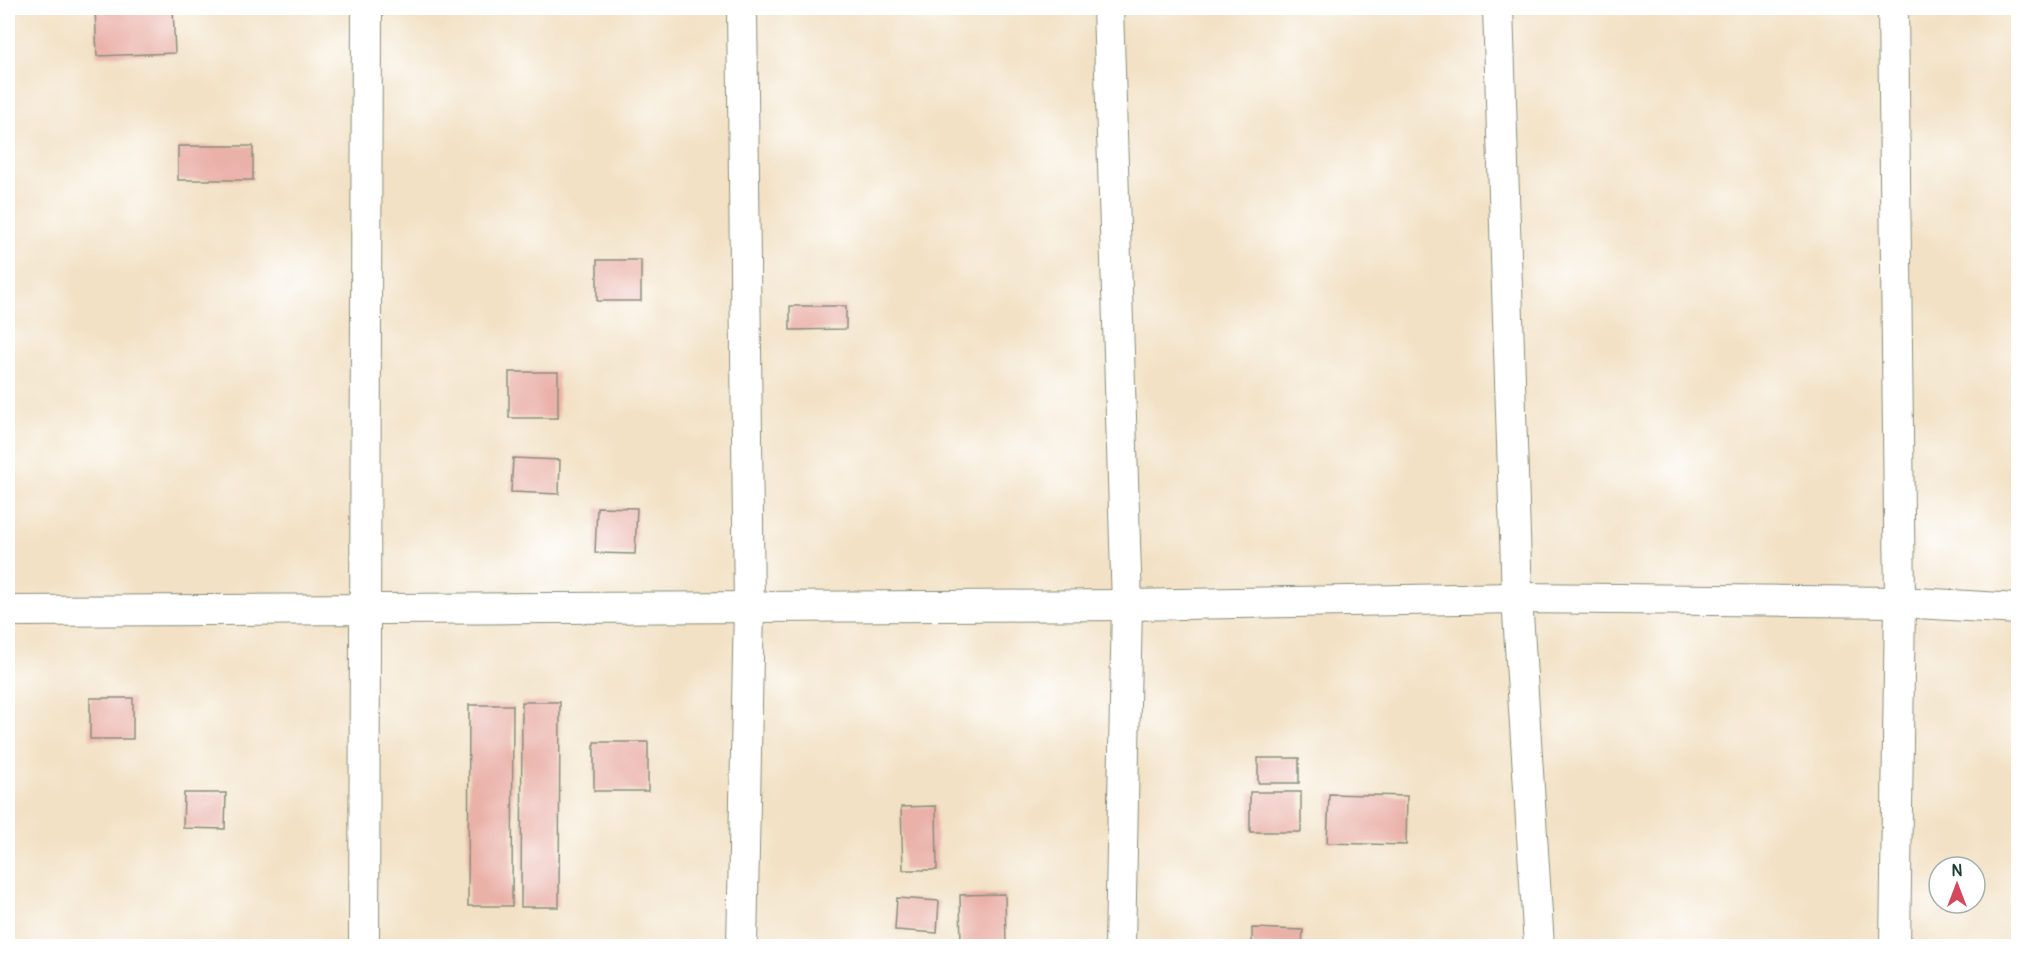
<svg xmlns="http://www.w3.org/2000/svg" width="2026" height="954" font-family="Pangolin,sans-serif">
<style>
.building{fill:#eab1a8}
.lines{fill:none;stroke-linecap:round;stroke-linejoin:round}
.minor-casing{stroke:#888f7c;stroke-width:32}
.minor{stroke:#fff;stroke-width:30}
</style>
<rect width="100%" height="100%" fill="#fff"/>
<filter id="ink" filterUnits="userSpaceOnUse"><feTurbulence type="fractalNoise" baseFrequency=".0167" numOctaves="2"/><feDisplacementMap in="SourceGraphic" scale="12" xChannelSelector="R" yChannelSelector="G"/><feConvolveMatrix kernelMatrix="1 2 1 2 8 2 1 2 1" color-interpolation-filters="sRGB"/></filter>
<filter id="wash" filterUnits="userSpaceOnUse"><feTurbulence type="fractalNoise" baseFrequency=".008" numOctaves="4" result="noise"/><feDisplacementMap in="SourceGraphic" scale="24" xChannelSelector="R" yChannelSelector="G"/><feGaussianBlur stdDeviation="1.35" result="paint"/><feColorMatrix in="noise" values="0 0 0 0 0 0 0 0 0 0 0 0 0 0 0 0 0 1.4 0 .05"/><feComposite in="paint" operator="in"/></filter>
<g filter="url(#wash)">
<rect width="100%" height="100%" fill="#f2e1c4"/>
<g id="blocks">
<!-- building -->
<g class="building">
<polygon points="95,8 173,8 175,53 97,56"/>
<rect x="178" y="146" width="75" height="34"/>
<rect x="597" y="260" width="44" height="41"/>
<polygon points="790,306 846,306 846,329 790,330"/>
<rect x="509" y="372" width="49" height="46"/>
<polygon points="513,458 560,460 559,494 511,492"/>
<polygon points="597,507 637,508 635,554 595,553"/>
<rect x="90" y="698" width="43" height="41"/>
<polygon points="522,702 560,702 559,907 521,907"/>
<polygon points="469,705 513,705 512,906 468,906"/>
<rect x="594" y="742" width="54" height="49"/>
<rect x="1258" y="758" width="41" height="25"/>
<rect x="1250" y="792" width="51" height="40"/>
<polygon points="184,793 226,793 225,829 183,828"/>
<polygon points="1329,794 1407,796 1406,845 1327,843"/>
<polygon points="936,806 937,870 903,870 901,807"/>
<polygon points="1005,894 1006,946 961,946 960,895"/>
<polygon points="897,898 939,901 937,933 895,930"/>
<polygon points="1252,928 1303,930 1302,946 1252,946"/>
</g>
</g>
</g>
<g filter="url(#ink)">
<use href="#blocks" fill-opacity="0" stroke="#888f7c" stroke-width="1.5"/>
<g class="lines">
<!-- minor casing -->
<g class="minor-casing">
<g id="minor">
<polyline points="742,8 749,608 742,946"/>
<polyline points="1108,8 1127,605 1120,946"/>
<polyline points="1498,8 1517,598 1539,946"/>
<polyline points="1893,8 1900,602 1895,946"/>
<polyline points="8,611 1127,605 1517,598 1900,602 2018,609"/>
<polyline points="364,946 367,8"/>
</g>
</g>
<!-- minor -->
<use href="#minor" class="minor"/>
</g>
</g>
<!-- margin -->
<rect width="2026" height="954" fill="none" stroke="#fff" stroke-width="30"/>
<!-- north arrow -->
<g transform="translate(1957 885)"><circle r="28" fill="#ffffff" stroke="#a5b1ae" stroke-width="1.5"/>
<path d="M0-4.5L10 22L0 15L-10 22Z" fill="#d1495b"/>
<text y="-9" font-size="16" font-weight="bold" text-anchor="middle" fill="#1f3d34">N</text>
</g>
</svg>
